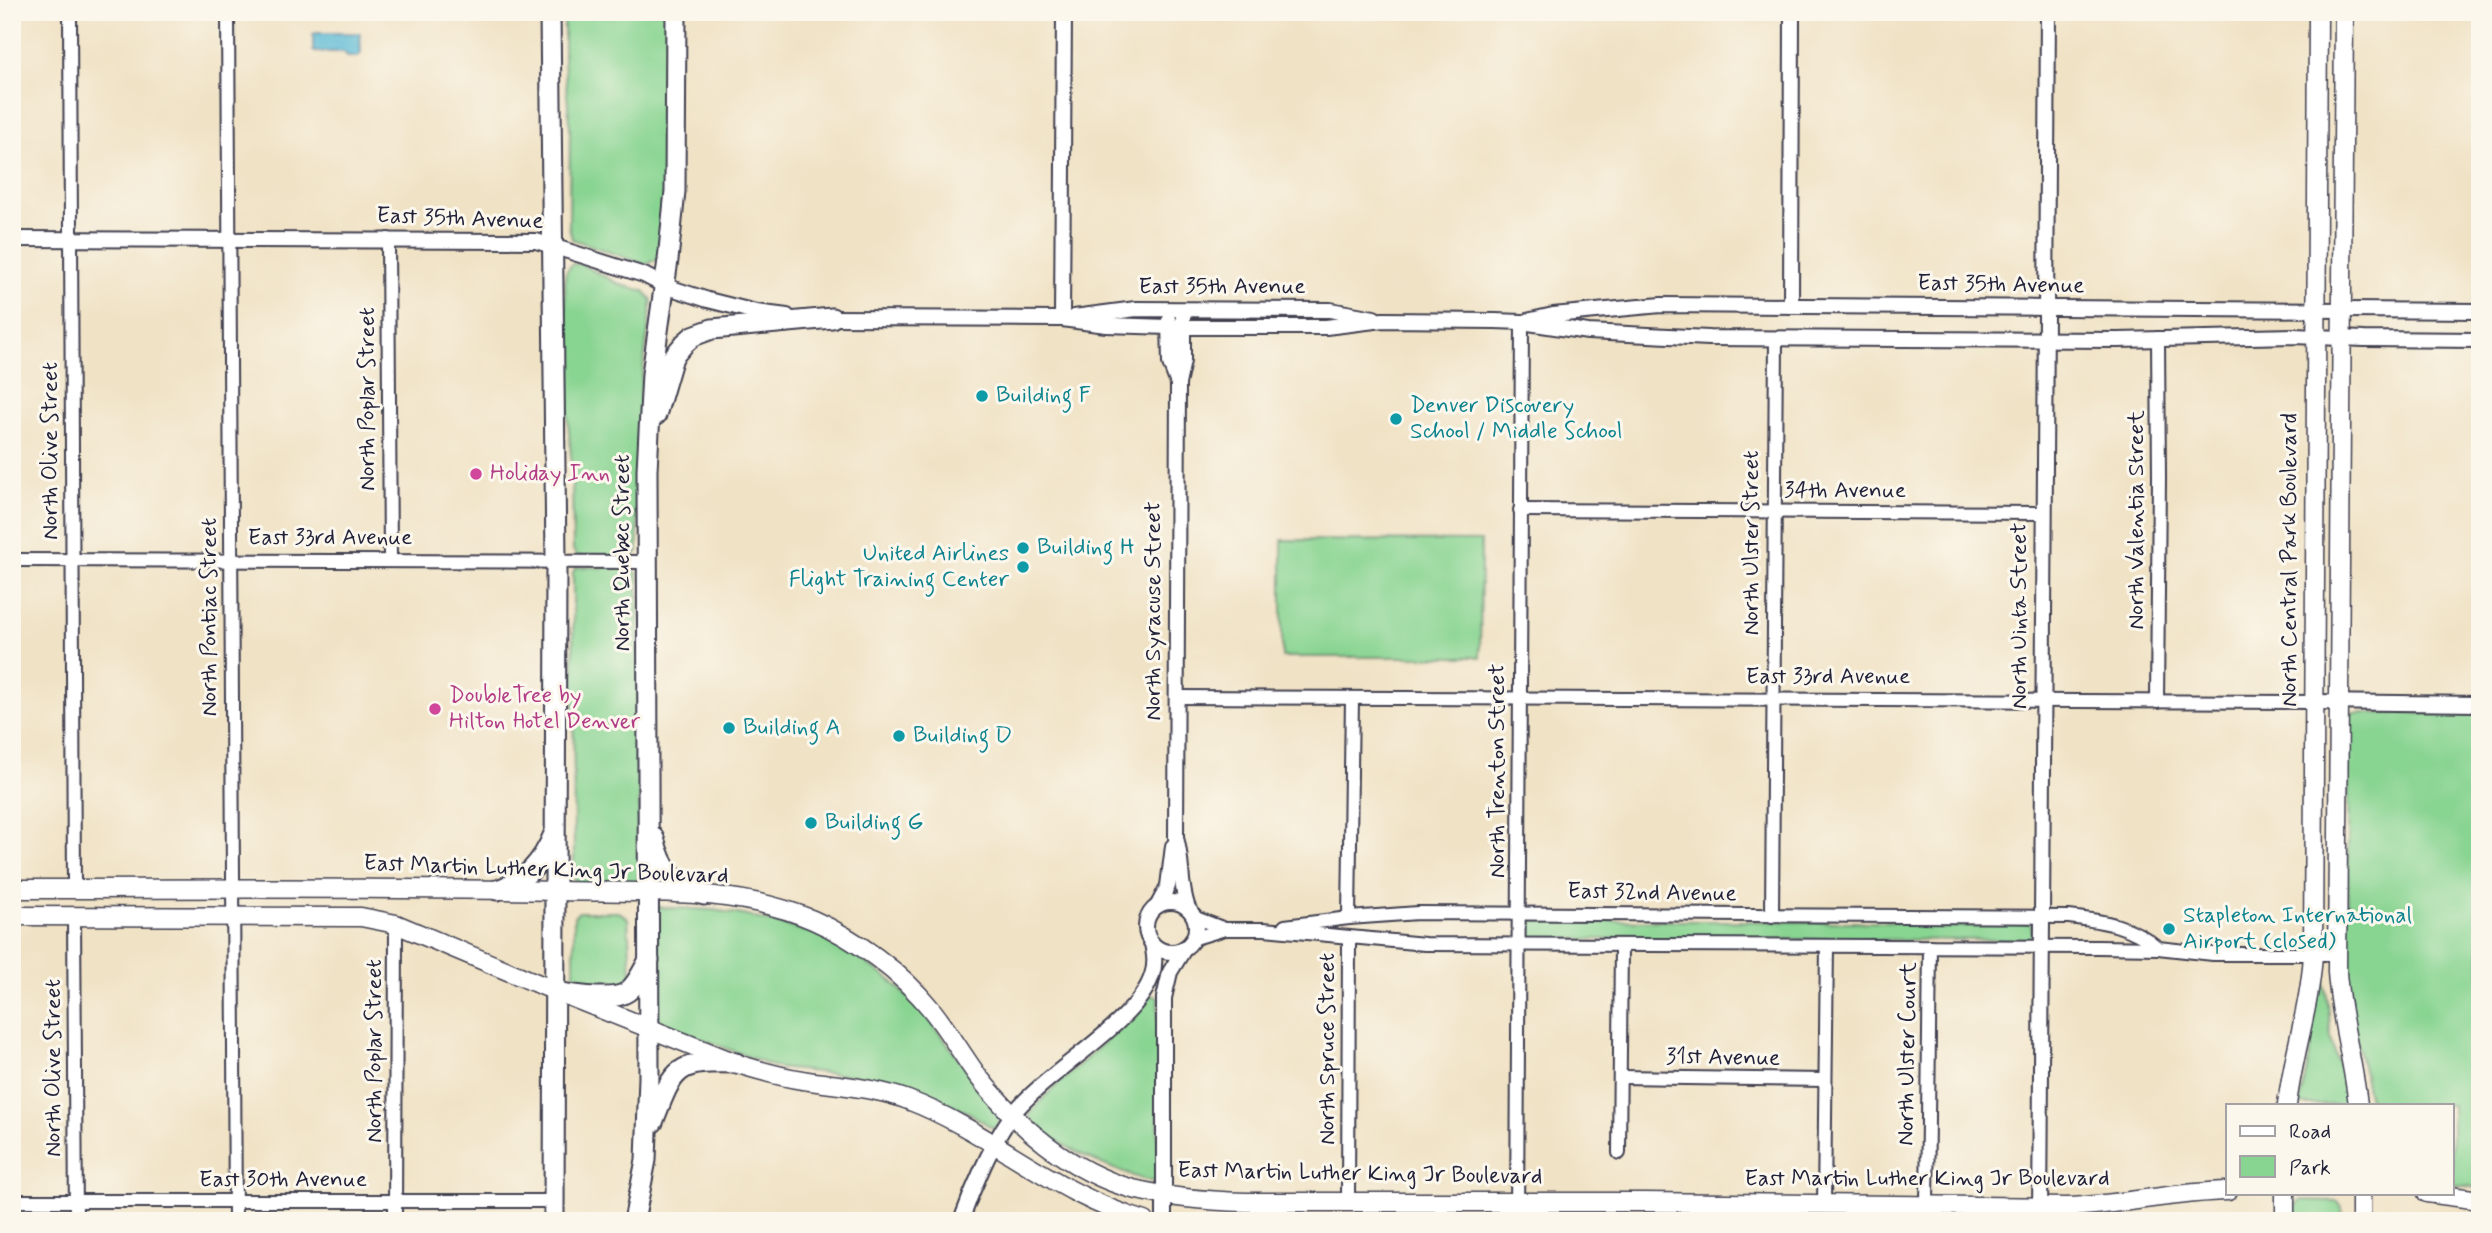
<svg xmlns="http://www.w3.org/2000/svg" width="2492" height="1233" font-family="Mynerve,sans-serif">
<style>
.green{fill:#88d491;stroke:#557b66;stroke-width:2}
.water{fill:#54b7d3;stroke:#3b6c87;stroke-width:2}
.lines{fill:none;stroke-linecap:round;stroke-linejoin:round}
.minor-casing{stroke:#413f50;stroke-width:16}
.tertiary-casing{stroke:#413f50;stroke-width:18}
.secondary-casing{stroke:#413f50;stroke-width:21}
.primary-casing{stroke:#413f50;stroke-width:23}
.minor{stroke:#fff;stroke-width:12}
.tertiary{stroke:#fff;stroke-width:14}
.secondary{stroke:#fff;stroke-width:18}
.primary{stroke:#fff;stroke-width:19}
.culture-dot{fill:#0f9aa8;stroke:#fbf7ec;stroke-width:2.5}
.hotel-dot{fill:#d1479c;stroke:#fbf7ec;stroke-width:2.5}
.labels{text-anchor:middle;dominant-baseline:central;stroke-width:6;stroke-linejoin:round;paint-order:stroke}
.street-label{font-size:23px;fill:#22223b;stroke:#fbf7ec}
.culture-label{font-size:23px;fill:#0d838f;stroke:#fbf7ec;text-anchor:start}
.hotel-label{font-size:23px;fill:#b23c85;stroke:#fbf7ec;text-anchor:start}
</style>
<rect width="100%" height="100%" fill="#fbf7ec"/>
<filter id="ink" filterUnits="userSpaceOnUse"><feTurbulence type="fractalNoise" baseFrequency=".0143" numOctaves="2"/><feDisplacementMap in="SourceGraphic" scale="14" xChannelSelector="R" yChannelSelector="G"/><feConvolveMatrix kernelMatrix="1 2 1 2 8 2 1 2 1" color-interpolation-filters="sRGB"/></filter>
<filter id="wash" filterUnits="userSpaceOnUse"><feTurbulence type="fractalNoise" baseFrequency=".00686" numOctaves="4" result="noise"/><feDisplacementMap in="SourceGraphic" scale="28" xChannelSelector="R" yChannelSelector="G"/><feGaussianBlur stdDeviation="1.57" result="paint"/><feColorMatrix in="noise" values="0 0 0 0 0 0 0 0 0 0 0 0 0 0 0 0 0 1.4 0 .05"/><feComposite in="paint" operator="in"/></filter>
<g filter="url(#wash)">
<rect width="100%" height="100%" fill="#f0e2c5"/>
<!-- green -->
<g class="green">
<polygon points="564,12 667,12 666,188 659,258 646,265 572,239 569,226 570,127 564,61"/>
<polygon points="572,264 581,264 621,285 644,291 652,300 641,385 637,447 638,551 633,557 577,556 573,550 572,468 566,397 565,277 566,272"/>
<polygon points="1282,540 1481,541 1480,657 1282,657"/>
<polygon points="576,567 633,568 638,575 640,882 638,884 579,884 575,882 574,876 573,572"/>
<polygon points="2349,713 2480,714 2480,1188 2452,1184 2452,1105 2370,1105 2347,994"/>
<polygon points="657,907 714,910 743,915 822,935 838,944 892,981 927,1017 1003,1116 994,1129 968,1112 912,1088 867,1077 777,1068 658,1022"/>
<polygon points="579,912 619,912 628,918 631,974 628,983 607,991 578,979 574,975 574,916"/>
<polygon points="1528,920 2031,923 2033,940 1530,939 1528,937"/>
<path d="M2318,974C2332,993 2327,1020 2332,1042C2337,1064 2347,1083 2349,1105H2299L2311,1051L2309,1036Z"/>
<path d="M1150,995L1158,997V1180L1155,1182C1124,1176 1044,1143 1029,1115L1046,1095L1140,1010Z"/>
<polygon points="2302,1200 2338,1201 2342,1207 2342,1221 2295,1221 2296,1204"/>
</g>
<!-- water -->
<polygon class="water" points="317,33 360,33 361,53 357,57 348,57 344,52 316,52 313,51 313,34"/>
</g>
<g filter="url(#ink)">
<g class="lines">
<!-- minor casing -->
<g class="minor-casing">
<g id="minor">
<polyline points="70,12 74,889"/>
<polyline points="228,12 235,1221"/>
<polyline points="388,239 390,560"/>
<polyline points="1520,510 2044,513"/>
<polyline points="12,560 647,562"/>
<polyline points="1176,697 2314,702"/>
<polyline points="2157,702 2159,478 2158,338"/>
<polyline points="74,916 76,1221"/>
<polyline points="1772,916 1776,338"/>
<polyline points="1196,918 1225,929"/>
<polyline points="1349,918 1352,698"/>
<path d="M1285,926L1349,918L1418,913L2069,917C2103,921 2132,925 2158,948"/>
<polyline points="1195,938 1225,929 1264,929 1425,944 2098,947 2158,948 2213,954 2338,954"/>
<polyline points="1620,1077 1825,1080"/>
<polyline points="1619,1153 1621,946"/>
<polyline points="12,1201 554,1201"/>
<polyline points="1348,1203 1349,938"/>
<polyline points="1824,1204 1827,946"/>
<polyline points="1927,1205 1930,946"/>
<polyline points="395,1221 396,924"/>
<polyline points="1517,1221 1522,322"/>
</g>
</g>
<!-- tertiary casing -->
<g class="tertiary-casing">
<g id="tertiary">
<polyline points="12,239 536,241 644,275 665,286 708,300 756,312 787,316"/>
<polyline points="1791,306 1792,12"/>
<path d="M1183,310V361L1178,384L1176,838C1183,861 1179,885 1188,908"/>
<polyline points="1074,317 1136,309 1330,310 1374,318"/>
<polyline points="824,318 1062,319 1106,325 1169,327 1326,327 1383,320 1495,321 1522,322 1588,332 1709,338 2118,340 2294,336 2364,339 2480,340"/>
<polyline points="1062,319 1064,12"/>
<polyline points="1169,321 1170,363 1178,384"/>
<polyline points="1527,321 1553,315 1661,305 2480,311"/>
<polyline points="2314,702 2480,704"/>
<circle cx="1171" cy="927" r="25"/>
<polyline points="1158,905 1168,886 1173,846"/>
<path d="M961,1221C972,1190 993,1140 1013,1114C1045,1072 1138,1023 1152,975C1156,964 1154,954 1152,943"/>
<polyline points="1164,1221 1164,998 1170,972 1184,949"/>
<polyline points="2040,1221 2048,12"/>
</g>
</g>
<!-- secondary casing -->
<g class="secondary-casing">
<g id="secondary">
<path d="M2344,12L2337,972C2340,1018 2353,1059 2358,1105"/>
<path d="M12,889C195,889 377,887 559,891C643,893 734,886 813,920C856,939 901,972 931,1009C948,1030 961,1053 977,1075C1016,1125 1070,1172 1133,1189C1170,1198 1208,1201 1246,1202H1645L2068,1207C2121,1205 2174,1192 2228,1191"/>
<path d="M12,916L361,917L396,924L553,990L741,1065C761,1071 782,1077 803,1080C838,1086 874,1087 908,1100C992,1132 1055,1195 1145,1221"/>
<path d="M2287,1105C2293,1053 2310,1008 2313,954L2318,12"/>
<polyline points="2427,1193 2480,1200"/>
<polyline points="2285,1221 2285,1193"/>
<polyline points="2361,1221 2361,1193"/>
</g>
</g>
<!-- primary casing -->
<g class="primary-casing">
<g id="primary">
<polyline points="550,12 556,561 554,1221"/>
<polyline points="656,415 673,357 685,343 693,336 712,329 832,318"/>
<path d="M654,838C663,873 672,880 704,895"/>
<path d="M497,890C527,880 542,863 554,834"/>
<path d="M560,993C577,995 613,1002 627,992C637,985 643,970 649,960"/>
<path d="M653,1122C674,1068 675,1061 736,1063"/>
<polyline points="634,1221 646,1160 649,1077 647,470 652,374 668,260 675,191 676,12"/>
</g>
</g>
<!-- minor -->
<use href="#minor" class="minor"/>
<!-- tertiary -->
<use href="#tertiary" class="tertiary"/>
<!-- secondary -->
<use href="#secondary" class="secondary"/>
<!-- primary -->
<use href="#primary" class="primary"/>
</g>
</g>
<!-- markers -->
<g class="culture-dot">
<circle cx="982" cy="396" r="7"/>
<circle cx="1396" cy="419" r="7"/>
<circle cx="1023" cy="548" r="7"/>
<circle cx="1023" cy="567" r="7"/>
<circle cx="729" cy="728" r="7"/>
<circle cx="899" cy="736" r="7"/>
<circle cx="811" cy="823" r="7"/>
<circle cx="2169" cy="929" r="7"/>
</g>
<g class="hotel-dot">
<circle cx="476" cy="474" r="7"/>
<circle cx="435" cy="709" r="7"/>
</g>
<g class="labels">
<!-- street labels -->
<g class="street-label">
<text transform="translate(460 219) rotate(2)">East 35th Avenue</text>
<text transform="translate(2001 285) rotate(1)">East 35th Avenue</text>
<text x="1222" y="287">East 35th Avenue</text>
<text transform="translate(368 399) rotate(-90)">North Poplar Street</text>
<text transform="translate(51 451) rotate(-90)">North Olive Street</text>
<text x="1845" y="491">34th Avenue</text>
<text transform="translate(2137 520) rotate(-90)">North Valentia Street</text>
<text x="330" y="538">East 33rd Avenue</text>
<text transform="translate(1752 543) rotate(-90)">North Ulster Street</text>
<text transform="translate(623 553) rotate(-90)">North Quebec Street</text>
<text transform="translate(2290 560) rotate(-90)">North Central Park Boulevard</text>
<text transform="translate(1154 611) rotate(-90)">North Syracuse Street</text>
<text transform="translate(2020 616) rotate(-90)">North Uinta Street</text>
<text transform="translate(210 617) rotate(-90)">North Pontiac Street</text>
<text x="1828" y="677">East 33rd Avenue</text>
<text transform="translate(1498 771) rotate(-90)">North Trenton Street</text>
<text transform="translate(546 870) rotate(2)">East Martin Luther King Jr Boulevard</text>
<text transform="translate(1652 893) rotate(1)">East 32nd Avenue</text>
<text transform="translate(1328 1049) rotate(-90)">North Spruce Street</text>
<text transform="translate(375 1051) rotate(-90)">North Poplar Street</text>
<text transform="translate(1908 1054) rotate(-89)">North Ulster Court</text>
<text transform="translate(1723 1058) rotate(1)">31st Avenue</text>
<text transform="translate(54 1068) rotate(-90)">North Olive Street</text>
<text transform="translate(1360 1174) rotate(1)">East Martin Luther King Jr Boulevard</text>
<text x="1927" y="1179">East Martin Luther King Jr Boulevard</text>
<text x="283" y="1180">East 30th Avenue</text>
</g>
<!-- culture labels -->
<g class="culture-label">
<text x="996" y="396">Building F</text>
<text x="1410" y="406">Denver Discovery<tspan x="1410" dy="26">School / Middle School</tspan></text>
<text x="1037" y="548">Building H</text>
<text x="1009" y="554" text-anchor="end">United Airlines<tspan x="1009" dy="26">Flight Training Center</tspan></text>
<text x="743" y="728">Building A</text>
<text x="913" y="736">Building D</text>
<text x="825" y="823">Building G</text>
<text x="2183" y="916">Stapleton International<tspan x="2183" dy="26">Airport (closed)</tspan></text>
</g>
<!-- hotel labels -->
<g class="hotel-label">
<text x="490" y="474">Holiday Inn</text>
<text x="449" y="696">DoubleTree by<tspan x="449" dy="26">Hilton Hotel Denver</tspan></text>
</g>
</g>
<!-- margin -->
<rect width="2492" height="1233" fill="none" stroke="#fbf7ec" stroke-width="42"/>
<!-- legend -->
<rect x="2226" y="1104" width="228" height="91" fill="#fbf7ec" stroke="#a4a2a5" stroke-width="2"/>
<rect x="2240" y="1126" width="35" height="10" fill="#ffffff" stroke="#a4a2a5" stroke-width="2"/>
<text x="2289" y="1138" font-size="21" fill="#22223b">Road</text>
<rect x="2240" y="1156" width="35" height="21" fill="#88d491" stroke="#a4a2a5" stroke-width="2"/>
<text x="2289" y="1174" font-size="21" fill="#22223b">Park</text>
</svg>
